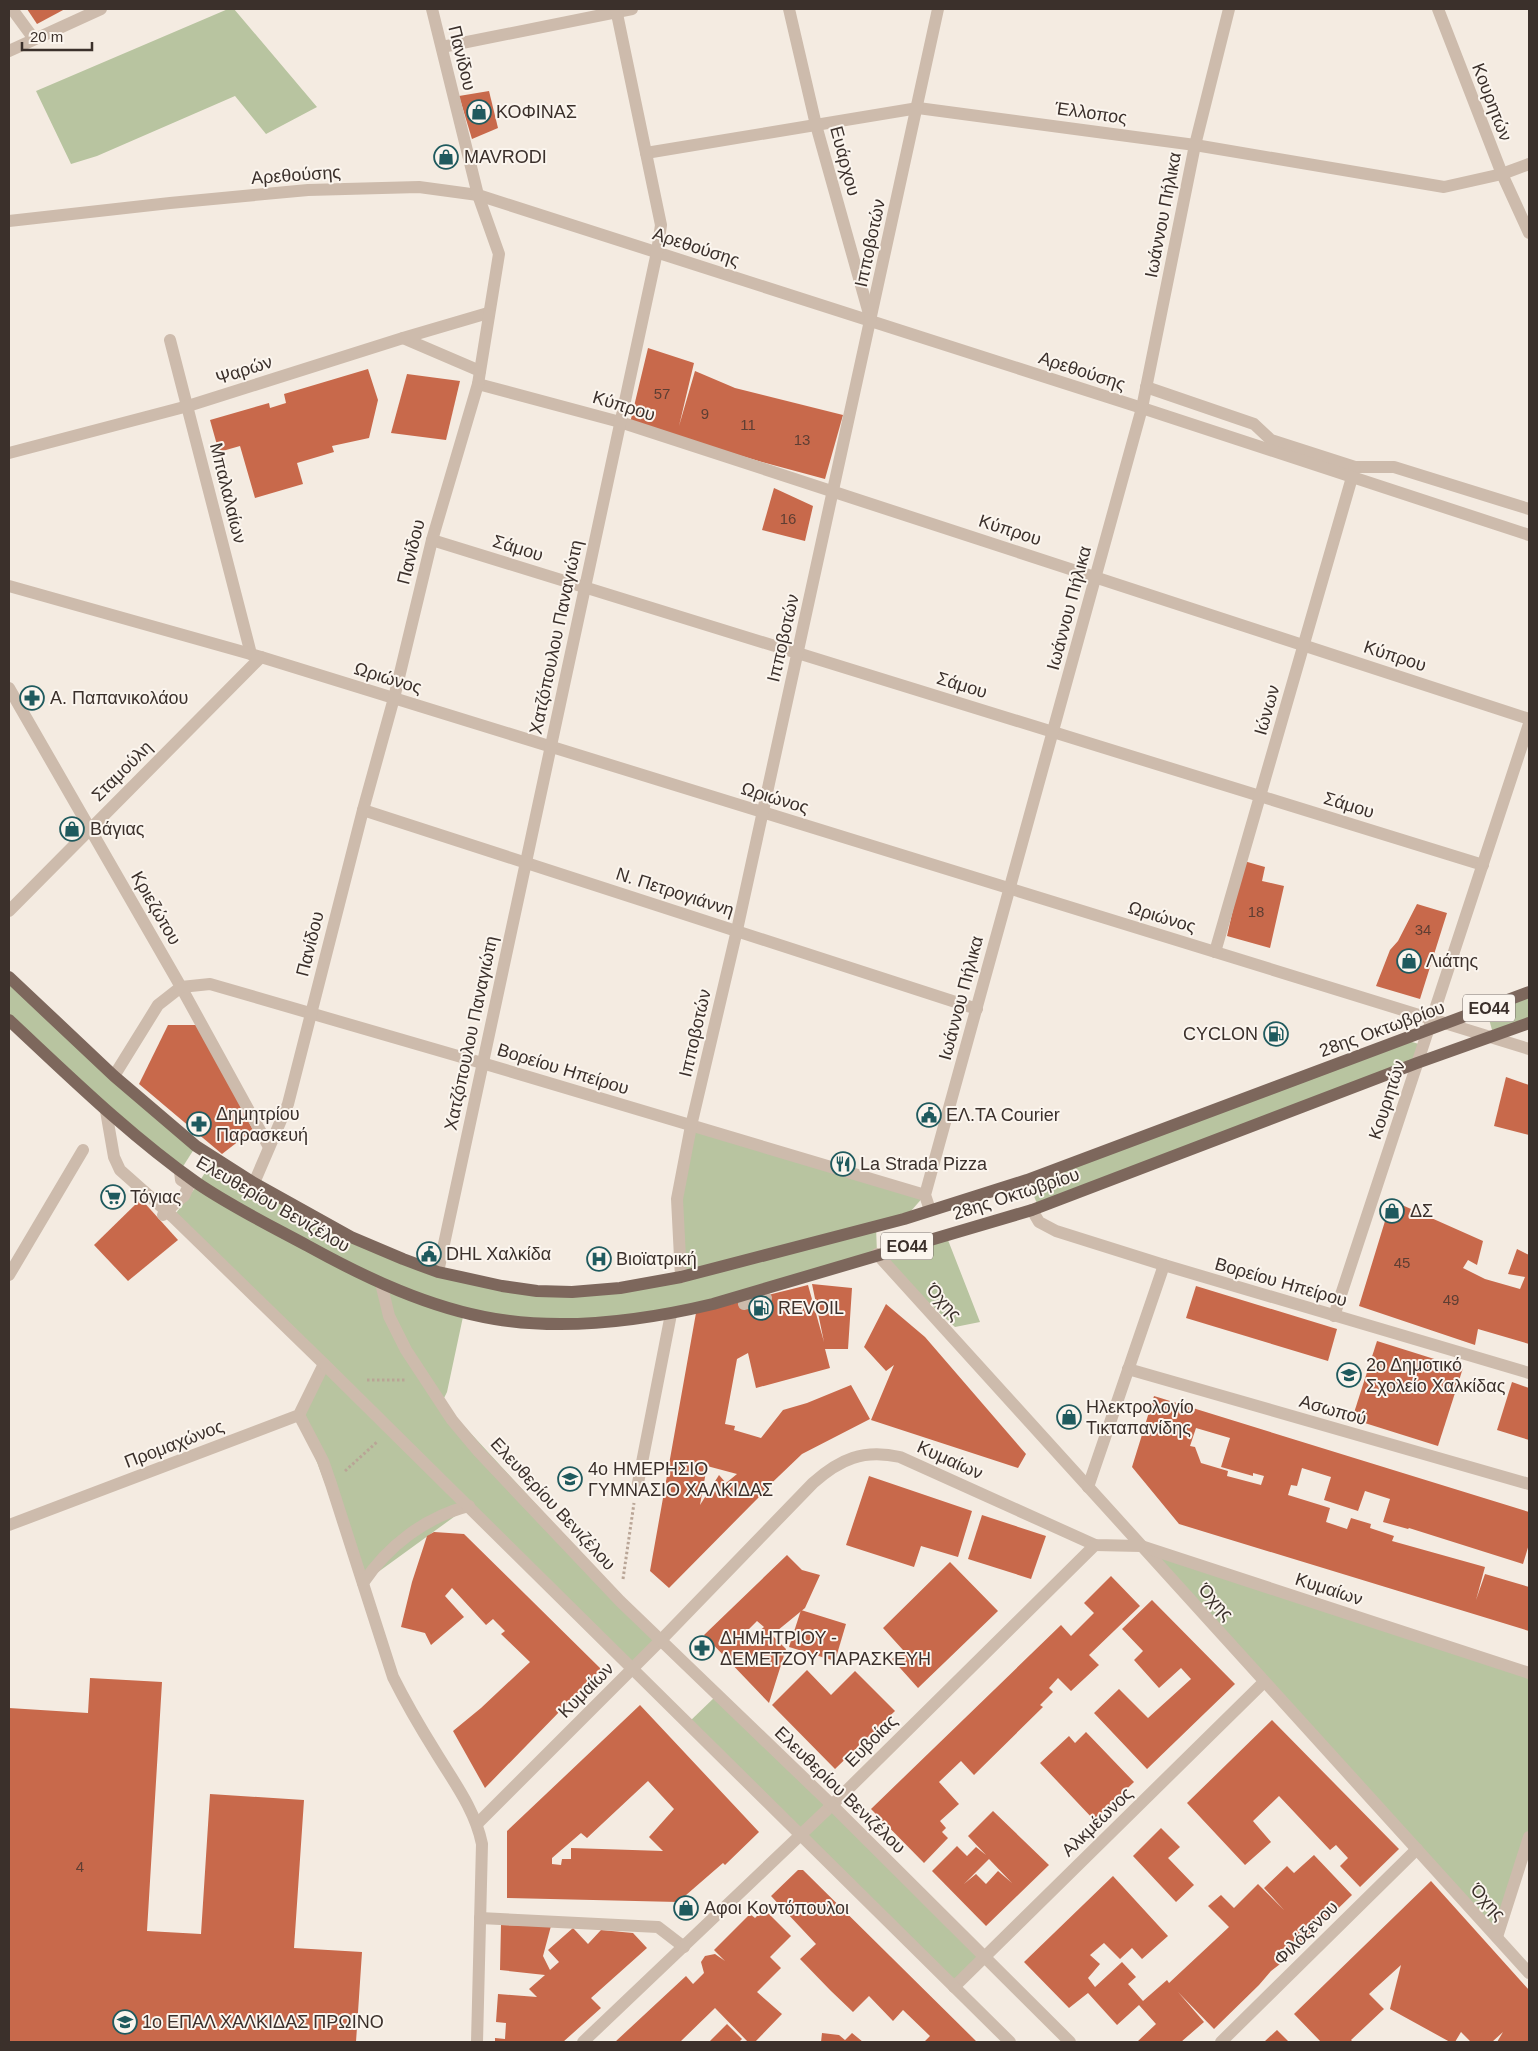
<svg xmlns="http://www.w3.org/2000/svg" width="1538" height="2051" font-family="Helvetica,sans-serif">
<style>
.green{fill:#b8c4a0}
.building{fill:#c8694b;fill-rule:evenodd}
.lines{fill:none;stroke-linecap:round;stroke-linejoin:round}
.path{stroke:#b9a596;stroke-width:3;stroke-dasharray:2.5 2.5;stroke-linecap:butt}
.service{stroke:#cdbbac;stroke-width:12}
.pedestrian{stroke:#cdbbac;stroke-width:12}
.minor{stroke:#cdbbac;stroke-width:12}
.tertiary{stroke:#cdbbac;stroke-width:12}
.primary{stroke:#7d675c;stroke-width:12}
.pedestrian-bridge{stroke:#cdbbac;stroke-width:12}
.labels{text-anchor:middle;dominant-baseline:central;stroke-width:4;stroke-linejoin:round;paint-order:stroke}
.number-label{font-size:15px;fill:#5e3e33}
.shield{fill:#fbf5ee;stroke:#756b66;stroke-width:1}
.shield-label{font-size:16px;font-weight:bold;fill:#3b302b}
.street-label{font-size:18px;fill:#3b302b;stroke:#fbf5ee}
.poi-label{font-size:18px;fill:#3b302b;stroke:#fbf5ee;text-anchor:start}
</style>
<rect width="100%" height="100%" fill="#f4ebe1"/>
<!-- green -->
<g class="green">
<polygon points="228,9 234,9 317,107 266,134 235,96 97,156 71,164 36,91"/>
<polygon points="9,977 196,1146 182,1168 9,1020"/>
<polygon points="1529,992 1529,1023 1492,1030 1489,1019 1498,1004"/>
<polygon points="1405,1040 1419,1044 1422,1056 1039,1208 1027,1180"/>
<polygon points="691,1126 925,1195 904,1219 876,1226 877,1254 946,1235 980,1322 955,1327 877,1255 733,1298 575,1324 464,1312 447,1392 442,1402 661,1640 633,1668 469,1506 363,1583 299,1415 324,1364 173,1217 198,1184 214,1158 403,1259 537,1291 680,1277 677,1199"/>
<polygon points="1141,1546 1529,1673 1529,1837 1497,1937"/>
<polygon points="717,1695 984,1957 954,1987 688,1723"/>
</g>
<!-- building -->
<g class="building">
<polygon points="27,9 65,9 37,24"/>
<polygon points="489,91 498,128 472,139 459,96"/>
<polygon points="648,348 694,363 679,426 695,371 735,388 843,415 825,479 762,462 630,423"/>
<polygon points="368,369 378,400 369,438 332,446 334,452 297,463 303,484 255,498 240,446 219,452 210,420 269,403 270,408 286,403 284,394"/>
<polygon points="407,374 460,381 446,440 391,433"/>
<polygon points="774,488 813,506 805,541 762,530"/>
<polygon points="1244,861 1265,867 1262,881 1284,886 1270,948 1227,936"/>
<polygon points="1417,904 1447,913 1420,999 1376,986 1390,950 1398,941"/>
<polygon points="168,1025 198,1025 253,1130 222,1154 139,1084"/>
<polygon points="1506,1077 1529,1085 1529,1135 1494,1126"/>
<polygon points="141,1199 178,1240 128,1281 94,1245"/>
<polygon points="1393,1201 1483,1241 1477,1265 1468,1260 1463,1268 1485,1279 1520,1289 1525,1277 1508,1274 1517,1249 1529,1255 1529,1344 1478,1329 1475,1345 1359,1306 1389,1208"/>
<path d="M812,1284L852,1288L848,1349H825L830,1368L756,1388L748,1353L737,1359L725,1424L735,1426L734,1430L761,1438L783,1410L807,1403L851,1385L870,1419L802,1454L758,1496L759,1497L669,1588L650,1571L696,1313L808,1285L824,1342ZM707,1466L737,1474L726,1483L719,1475L700,1505Z"/>
<polygon points="1196,1286 1337,1329 1328,1361 1186,1318"/>
<polygon points="886,1304 925,1337 1026,1454 1018,1468 871,1420 894,1365 886,1371 864,1347"/>
<polygon points="1377,1341 1463,1368 1438,1446 1352,1419"/>
<polygon points="1512,1382 1529,1388 1529,1440 1497,1430"/>
<path d="M1154,1396L1529,1512V1544L1523,1564L1409,1528L1408,1529L1383,1522L1390,1499L1365,1491L1358,1511L1324,1500L1331,1477L1302,1468L1297,1486L1291,1485L1288,1495L1330,1508L1326,1522L1347,1529L1351,1518L1371,1524L1370,1528L1394,1536L1392,1541L1485,1567L1476,1600L1485,1574L1529,1587V1631L1179,1524L1132,1467ZM1196,1428L1230,1438L1221,1467L1253,1476V1473L1264,1476L1261,1485L1227,1476L1228,1471L1201,1463L1195,1447L1190,1446Z"/>
<polygon points="869,1476 972,1511 958,1557 921,1546 914,1567 846,1545"/>
<polygon points="982,1515 1046,1536 1031,1579 968,1559"/>
<polygon points="434,1532 464,1534 601,1669 485,1788 453,1731 481,1708 530,1662 501,1634 505,1631 493,1619 486,1625 452,1588 445,1596 464,1617 431,1645 425,1633 401,1627 412,1582 427,1536"/>
<path d="M787,1555L802,1570L820,1575L805,1608L772,1635L786,1649L769,1703L704,1635ZM757,1621L764,1627L754,1636L748,1630Z"/>
<polygon points="950,1562 998,1611 918,1688 892,1659 903,1650 883,1628"/>
<polygon points="1111,1576 1140,1606 1089,1655 1099,1665 1071,1691 1058,1678 1049,1688 1053,1692 1040,1705 1043,1707 974,1775 961,1761 939,1782 959,1804 940,1821 946,1828 942,1832 948,1838 924,1863 871,1809 1061,1625 1071,1636 1094,1613 1084,1603"/>
<polygon points="1152,1600 1235,1684 1147,1769 1094,1713 1119,1689 1148,1718 1191,1679 1181,1668 1159,1688 1134,1660 1143,1651 1122,1629"/>
<polygon points="801,1610 846,1624 835,1661 789,1647"/>
<polygon points="807,1670 831,1695 855,1671 895,1711 835,1769 772,1705"/>
<polygon points="90,1678 162,1682 147,1931 201,1934 210,1794 304,1800 294,1948 362,1952 356,2042 9,2042 9,1708 88,1713"/>
<path d="M640,1705L759,1832L725,1865L723,1863L678,1902L507,1898V1831ZM648,1781L674,1809L649,1837L663,1851L571,1848V1859H562L561,1865L552,1864V1858L581,1833L587,1838Z"/>
<polygon points="1272,1720 1399,1849 1360,1887 1340,1866 1348,1858 1336,1845 1330,1850 1279,1796 1253,1821 1271,1842 1245,1865 1187,1803"/>
<polygon points="1086,1732 1134,1782 1094,1820 1040,1763 1069,1736 1075,1743"/>
<path d="M993,1811L1049,1865L986,1926L932,1871L957,1846L967,1856L976,1847L986,1855L968,1836ZM989,1859L1012,1883L998,1871L986,1884L976,1874L964,1884Z"/>
<polygon points="1161,1828 1180,1847 1168,1858 1194,1885 1176,1902 1133,1856"/>
<polygon points="1314,1855 1352,1895 1284,1961 1271,1971 1259,1985 1214,2029 1178,1992 1204,2022 1181,2042 1137,2042 1156,2024 1139,2005 1117,2025 1088,1993 1069,2008 1024,1962 1113,1876 1168,1936 1142,1959 1132,1948 1120,1959 1104,1943 1090,1955 1100,1964 1088,1978 1095,1987 1122,1962 1136,1977 1128,1984 1143,2001 1167,1980 1169,1983 1229,1927 1208,1906 1221,1895 1234,1908 1258,1884 1284,1910 1264,1888 1287,1866 1294,1873"/>
<polygon points="798,1870 803,1870 977,2042 924,2042 930,2036 903,2010 893,2021 869,1996 853,2012 831,1991 800,1959 816,1944 771,1896"/>
<polygon points="1431,1881 1529,1990 1529,2042 1497,2042 1503,2032 1492,2042 1471,2042 1461,2032 1455,2042 1450,2042 1390,2009 1401,1965 1369,1994 1384,2009 1351,2040 1353,2042 1321,2042 1294,2014"/>
<polygon points="764,1909 791,1936 770,1957 781,1968 757,1992 782,2014 755,2042 748,2042 715,2008 680,2042 615,2042 686,1976 693,1984 704,1973 701,1962 705,1956 715,1954 725,1961 714,1950 750,1914 755,1918"/>
<polygon points="501,1925 551,1926 543,1956 550,1970 559,1962 548,1950 573,1928 588,1944 601,1930 633,1933 647,1948 591,1998 601,2008 563,2042 495,2042 495,2038 505,2039 506,2023 496,2022 498,1994 537,1997 529,1989 545,1975 500,1970"/>
<polygon points="727,2024 742,2039 739,2042 709,2042"/>
<polygon points="1277,2030 1289,2042 1264,2042"/>
<polygon points="822,2033 839,2035 845,2040 852,2033 863,2042 821,2042"/>
</g>
<g class="lines">
<!-- path -->
<g class="path">
<polyline points="367,1380 405,1380"/>
<polyline points="345,1471 377,1442"/>
<polyline points="623,1579 634,1503"/>
</g>
<!-- service -->
<g class="service">
<polyline points="403,338 480,371"/>
<polyline points="744,1304 766,1298"/>
</g>
<!-- pedestrian -->
<polyline class="pedestrian" points="180,1199 184,1196 189,1185 181,1180 180,1171"/>
<!-- minor -->
<g class="minor">
<polyline points="12,9 34,39"/>
<polyline points="789,9 816,125 871,321"/>
<polyline points="1438,9 1502,174 1529,233"/>
<polyline points="442,47 632,9"/>
<polyline points="9,51 101,9"/>
<polyline points="646,153 918,108 1195,145 1444,187 1502,174 1529,164"/>
<polyline points="9,221 170,203 308,190 419,187 478,195 1142,408"/>
<polyline points="170,340 251,654"/>
<polyline points="478,384 620,422 1529,719"/>
<polyline points="1146,387 1254,424 1271,440 1355,467 1394,467 1529,509"/>
<polyline points="9,453 188,406 403,338 488,313"/>
<polyline points="432,540 1483,865"/>
<polyline points="9,586 261,657 1448,1024"/>
<polyline points="9,688 181,987 269,1147"/>
<polyline points="363,810 977,1009"/>
<polyline points="9,911 261,657"/>
<polyline points="1215,952 1355,467"/>
<polyline points="114,1076 158,1005 181,987 210,984 482,1063 925,1195"/>
<polyline points="254,1183 288,1104 363,810 394,698 432,540 478,384 499,254 478,195 432,9"/>
<polyline points="1032,1210 1039,1222 1056,1231 1164,1265 1529,1373"/>
<polyline points="877,1254 1529,1973"/>
<polyline points="438,1272 657,252 661,225 616,9"/>
<polyline points="9,1275 83,1150"/>
<polyline points="681,1277 677,1199 691,1126 737,930 938,9"/>
<polyline points="1334,1316 1529,724"/>
<polyline points="1128,1369 1529,1484"/>
<path d="M299,1415L323,1461L331,1484L393,1677C406,1703 420,1727 435,1751C453,1781 475,1809 482,1844L477,2042"/>
<polyline points="1088,1487 1164,1265"/>
<polyline points="637,1488 671,1314"/>
<polyline points="9,1525 299,1415 324,1364"/>
<path d="M363,1583C388,1546 425,1517 469,1506"/>
<path d="M477,1824L661,1640L813,1483C840,1459 863,1449 900,1457L1095,1545L1141,1546L1529,1673"/>
<polyline points="480,1918 658,1927 684,1947"/>
<polyline points="1497,1937 1529,1837"/>
<polyline points="954,1987 1264,1682"/>
<polyline points="583,2042 832,1805 1095,1545"/>
<polyline points="1221,2042 1417,1849"/>
</g>
<!-- tertiary -->
<g class="tertiary">
<polyline points="1142,408 1529,535"/>
<polyline points="1448,1024 1529,1049"/>
<polyline points="106,1111 114,1157 120,1170 173,1217 324,1364 1010,2042"/>
<polyline points="930,1210 925,1195 1142,408 1195,145 1229,9"/>
<polyline points="381,1283 389,1316 406,1350 452,1420 478,1451 620,1601 832,1805 1070,2042"/>
</g>
<!-- primary -->
<g class="primary">
<polyline points="9,977 114,1076 196,1146 254,1183 351,1237 403,1259 438,1272 502,1286 537,1291 572,1292 620,1288 681,1277 904,1219 1027,1180 1529,992"/>
<path d="M9,1020C69,1076 129,1135 197,1183C232,1207 271,1226 308,1246C366,1278 429,1308 495,1319C567,1331 642,1321 713,1304L1032,1210L1417,1063L1529,1023"/>
</g>
<!-- pedestrian-bridge -->
<polyline class="pedestrian-bridge" points="163,1215 180,1199"/>
</g>
<!-- icons -->
<defs>
<g id="shop-ring" transform="scale(1.25)"><circle r="9.5" fill="#fbf5ee" stroke="#1f5a5e" stroke-width="1.5"/><path d="M-5-2.5h2.3a2.7 3.5 0 0 1 5.4 0H5L5.5 6h-11ZM-1.5-2.5h3a1.5 2.3 0 0 0-3 0Z" fill="#1f5a5e"/></g>
<g id="pharmacy-ring" transform="scale(1.25)"><circle r="9.5" fill="#fbf5ee" stroke="#1f5a5e" stroke-width="1.5"/><path d="M-2-6h4v4h4v4h-4v4h-4v-4h-4v-4h4Z" fill="#1f5a5e"/></g>
<g id="fuel-ring" transform="scale(1.25)"><circle r="9.5" fill="#fbf5ee" stroke="#1f5a5e" stroke-width="1.5"/><path d="M-5.5-6h7V0h2V4h1.3V-2.5L3-4.5l.8-.8L6-3V5H2.5V1h-1V6h-7ZM-4.2-4.7v3.2H.2V-4.7Z" fill="#1f5a5e"/></g>
<g id="civic-ring" transform="scale(1.25)"><circle r="9.5" fill="#fbf5ee" stroke="#1f5a5e" stroke-width="1.5"/><path d="M-.6-6.5H3V-4.5H.6V-3L4-1V1h2V6H-6V1h2V-1L-.6-3ZM-1.2 2.5V6h2.4V2.5Z" fill="#1f5a5e"/></g>
<g id="restaurant-ring" transform="scale(1.25)"><circle r="9.5" fill="#fbf5ee" stroke="#1f5a5e" stroke-width="1.5"/><path d="M-5-6h1v4h1v-4h1v4h1v-4h1v5L-1.5 .5V6h-2V.5L-5-1ZM5-6V6H3V1.5H1.5Q1.5-4 5-6Z" fill="#1f5a5e"/></g>
<g id="supermarket-ring" transform="scale(1.25)"><circle r="9.5" fill="#fbf5ee" stroke="#1f5a5e" stroke-width="1.5"/><path d="M-6-5.5h2.5l.6 2H6L4.5 2H-2.5L-4.4-4H-6ZM-1.5 3.2a1.3 1.3 0 1 0 .1 0ZM3 3.2a1.3 1.3 0 1 0 .1 0Z" fill="#1f5a5e"/></g>
<g id="hospital-ring" transform="scale(1.25)"><circle r="9.5" fill="#fbf5ee" stroke="#1f5a5e" stroke-width="1.5"/><path d="M-5-5h3v3.5h4V-5h3V5h-3V1.5h-4V5h-3Z" fill="#1f5a5e"/></g>
<g id="school-ring" transform="scale(1.25)"><circle r="9.5" fill="#fbf5ee" stroke="#1f5a5e" stroke-width="1.5"/><path d="M0-5L7-2L0 1L-7-2ZM-4 1L0 2.5L4 1V4Q0 6-4 4Z" fill="#1f5a5e"/></g>
</defs>
<g fill-rule="evenodd">
<use href="#shop-ring" x="479" y="112"/>
<use href="#shop-ring" x="446" y="157"/>
<use href="#pharmacy-ring" x="32" y="698"/>
<use href="#shop-ring" x="72" y="829"/>
<use href="#shop-ring" x="1409" y="961"/>
<use href="#fuel-ring" x="1276" y="1034"/>
<use href="#civic-ring" x="929" y="1115"/>
<use href="#pharmacy-ring" x="199" y="1124"/>
<use href="#restaurant-ring" x="843" y="1164"/>
<use href="#supermarket-ring" x="113" y="1197"/>
<use href="#shop-ring" x="1392" y="1211"/>
<use href="#civic-ring" x="429" y="1254"/>
<use href="#hospital-ring" x="599" y="1259"/>
<use href="#fuel-ring" x="761" y="1308"/>
<use href="#school-ring" x="1349" y="1375"/>
<use href="#shop-ring" x="1069" y="1417"/>
<use href="#school-ring" x="570" y="1479"/>
<use href="#pharmacy-ring" x="702" y="1648"/>
<use href="#shop-ring" x="686" y="1908"/>
<use href="#school-ring" x="125" y="2022"/>
</g>
<g class="labels">
<!-- number labels -->
<g class="number-label">
<text x="662" y="393">57</text>
<text x="705" y="413">9</text>
<text x="748" y="424">11</text>
<text x="802" y="439">13</text>
<text x="788" y="518">16</text>
<text x="1256" y="911">18</text>
<text x="1423" y="929">34</text>
<text x="1402" y="1262">45</text>
<text x="1451" y="1299">49</text>
<text x="80" y="1866">4</text>
</g>
<!-- shield labels -->
<g class="shield">
<rect x="1463" y="994.5" width="52" height="27" rx="4"/>
<rect x="881" y="1232.5" width="52" height="27" rx="4"/>
</g>
<g class="shield-label">
<text x="1489" y="1008">ΕΟ44</text>
<text x="907" y="1246">ΕΟ44</text>
</g>
<!-- street labels -->
<g class="street-label">
<text transform="translate(462 58) rotate(76)">Πανίδου</text>
<text transform="translate(1492 102) rotate(69)">Κουρητών</text>
<text transform="translate(1091 113) rotate(8)">Έλλοπος</text>
<text transform="translate(845 161) rotate(75)">Ευάρχου</text>
<text transform="translate(296 175) rotate(-4)">Αρεθούσης</text>
<text transform="translate(1163 215) rotate(-79)">Ιωάννου Πήλικα</text>
<text transform="translate(870 243) rotate(-78)">Ιπποβοτών</text>
<text transform="translate(696 247) rotate(18)">Αρεθούσης</text>
<text transform="translate(244 370) rotate(-18)">Ψαρών</text>
<text transform="translate(1082 371) rotate(18)">Αρεθούσης</text>
<text transform="translate(624 406) rotate(17)">Κύπρου</text>
<text transform="translate(228 493) rotate(76)">Μπαλαλαίων</text>
<text transform="translate(1010 530) rotate(18)">Κύπρου</text>
<text transform="translate(518 548) rotate(17)">Σάμου</text>
<text transform="translate(411 552) rotate(-76)">Πανίδου</text>
<text transform="translate(1069 608) rotate(-75)">Ιωάννου Πήλικα</text>
<text transform="translate(556 637) rotate(-78)">Χατζόπουλου Παναγιώτη</text>
<text transform="translate(783 638) rotate(-77)">Ιπποβοτών</text>
<text transform="translate(1395 656) rotate(18)">Κύπρου</text>
<text transform="translate(388 678) rotate(17)">Ωριώνος</text>
<text transform="translate(962 685) rotate(17)">Σάμου</text>
<text transform="translate(1267 710) rotate(-74)">Ιώνων</text>
<text transform="translate(122 771) rotate(-45)">Σταμούλη</text>
<text transform="translate(775 798) rotate(17)">Ωριώνος</text>
<text transform="translate(1349 805) rotate(17)">Σάμου</text>
<text transform="translate(675 892) rotate(18)">Ν. Πετρογιάννη</text>
<text transform="translate(156 908) rotate(60)">Κριεζώτου</text>
<text transform="translate(1162 917) rotate(17)">Ωριώνος</text>
<text transform="translate(310 944) rotate(-76)">Πανίδου</text>
<text transform="translate(961 998) rotate(-75)">Ιωάννου Πήλικα</text>
<text transform="translate(1382 1029) rotate(-20)">28ης Οκτωβρίου</text>
<text transform="translate(471 1033) rotate(-78)">Χατζόπουλου Παναγιώτη</text>
<text transform="translate(695 1033) rotate(-77)">Ιπποβοτών</text>
<text transform="translate(563 1069) rotate(17)">Βορείου Ηπείρου</text>
<text transform="translate(1387 1100) rotate(-72)">Κουρητών</text>
<text transform="translate(1016 1194) rotate(-18)">28ης Οκτωβρίου</text>
<text transform="translate(273 1204) rotate(30)">Ελευθερίου Βενιζέλου</text>
<text transform="translate(1281 1282) rotate(16)">Βορείου Ηπείρου</text>
<text transform="translate(944 1302) rotate(48)">Όχης</text>
<text transform="translate(1333 1410) rotate(16)">Ασωπού</text>
<text transform="translate(174 1444) rotate(-21)">Προμαχώνος</text>
<text transform="translate(950 1460) rotate(24)">Κυμαίων</text>
<text transform="translate(553 1504) rotate(47)">Ελευθερίου Βενιζέλου</text>
<text transform="translate(1329 1589) rotate(18)">Κυμαίων</text>
<text transform="translate(1216 1602) rotate(48)">Όχης</text>
<text transform="translate(586 1690) rotate(-45)">Κυμαίων</text>
<text transform="translate(871 1741) rotate(-45)">Ευβοίας</text>
<text transform="translate(840 1790) rotate(44)">Ελευθερίου Βενιζέλου</text>
<text transform="translate(1097 1822) rotate(-44)">Αλκμέωνος</text>
<text transform="translate(1488 1902) rotate(48)">Όχης</text>
<text transform="translate(1306 1933) rotate(-45)">Φιλόξενου</text>
</g>
<!-- poi labels -->
<g class="poi-label">
<text x="496" y="112">ΚΟΦΙΝΑΣ</text>
<text x="464" y="157">MAVRODI</text>
<text x="50" y="698">Α. Παπανικολάου</text>
<text x="90" y="829">Βάγιας</text>
<text x="1426" y="961">Λιάτης</text>
<text x="1258" y="1034" text-anchor="end">CYCLON</text>
<text x="216" y="1114">Δημητρίου<tspan x="216" dy="21">Παρασκευή</tspan></text>
<text x="946" y="1115">ΕΛ.ΤΑ Courier</text>
<text x="860" y="1164">La Strada Pizza</text>
<text x="130" y="1197">Τόγιας</text>
<text x="1410" y="1211">ΔΣ</text>
<text x="446" y="1254">DHL Χαλκίδα</text>
<text x="616" y="1259">Βιοϊατρική</text>
<text x="778" y="1308">REVOIL</text>
<text x="1366" y="1365">2ο Δημοτικό<tspan x="1366" dy="21">Σχολείο Χαλκίδας</tspan></text>
<text x="1086" y="1407">Ηλεκτρολογίο<tspan x="1086" dy="21">Τικταπανίδης</tspan></text>
<text x="588" y="1469">4ο ΗΜΕΡΗΣΙΟ<tspan x="588" dy="21">ΓΥΜΝΑΣΙΟ ΧΑΛΚΙΔΑΣ</tspan></text>
<text x="720" y="1638">ΔΗΜΗΤΡΙΟΥ -<tspan x="720" dy="21">ΔΕΜΕΤΖΟΥ ΠΑΡΑΣΚΕΥΗ</tspan></text>
<text x="704" y="1908">Αφοι Κοντόπουλοι</text>
<text x="142" y="2022">1ο ΕΠΑΛ ΧΑΛΚΙΔΑΣ ΠΡΩΙΝΟ</text>
</g>
</g>
<!-- border -->
<rect width="1538" height="2051" fill="none" stroke="#3b302b" stroke-width="20"/>
<!-- scale -->
<path d="M22 42v8h70v-8" fill="none" stroke="#3b302b" stroke-width="2.5"/>
<text x="30" y="42" font-size="15" fill="#3b302b" stroke="#fbf5ee" stroke-width="4" paint-order="stroke">20 m</text>
</svg>
